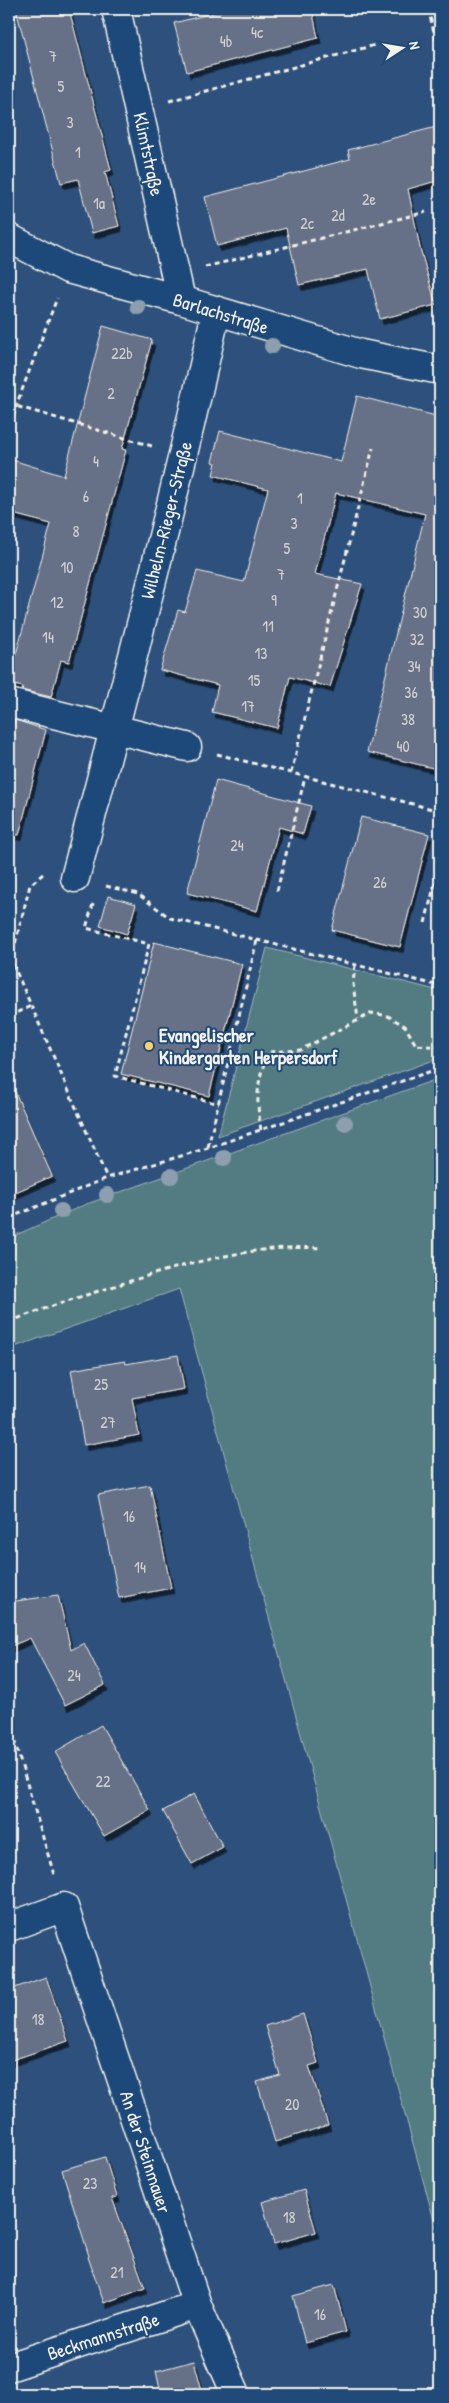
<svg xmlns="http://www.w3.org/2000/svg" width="449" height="2403" font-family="'Patrick Hand',sans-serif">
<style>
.green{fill:#527b82;stroke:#a3b6b5}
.building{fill:#666f86;stroke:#f4f1e8;filter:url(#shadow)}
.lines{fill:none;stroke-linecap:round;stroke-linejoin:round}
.minor-casing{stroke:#f4f1e8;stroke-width:31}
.path{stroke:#f4f1e8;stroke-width:3;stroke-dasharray:5 4;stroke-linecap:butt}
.minor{stroke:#1f4a7a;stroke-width:28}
.tree{fill:#8d9faf}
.poi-dot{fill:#ffd166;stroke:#1f4a7a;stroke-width:2}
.labels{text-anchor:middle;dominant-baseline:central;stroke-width:4;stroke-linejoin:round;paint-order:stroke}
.number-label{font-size:16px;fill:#d0d0d0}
.street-label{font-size:19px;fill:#f4f1e8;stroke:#1f4a7a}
.poi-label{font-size:19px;font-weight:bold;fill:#f4f1e8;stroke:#1f4a7a;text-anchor:start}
</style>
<defs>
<filter id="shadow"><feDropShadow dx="3" dy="5.5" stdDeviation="0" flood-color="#0009"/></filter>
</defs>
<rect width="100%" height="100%" fill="#2d517c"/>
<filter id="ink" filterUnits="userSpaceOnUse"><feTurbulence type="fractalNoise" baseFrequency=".02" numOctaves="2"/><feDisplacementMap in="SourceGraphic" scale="10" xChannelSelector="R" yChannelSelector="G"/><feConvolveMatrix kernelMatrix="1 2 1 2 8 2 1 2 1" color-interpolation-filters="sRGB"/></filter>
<g filter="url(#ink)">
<!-- green -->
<g class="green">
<polygon points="267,948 440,991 440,1058 218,1136"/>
<polygon points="440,1078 440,2242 179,1289 9,1349 9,1238 84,1205"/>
</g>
<!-- building -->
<g class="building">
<polygon points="16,9 69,9 111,170 105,172 119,226 92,233 78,179 61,183"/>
<polygon points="229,9 312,9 318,38 187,72 174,23"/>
<polygon points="440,126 440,180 408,189 420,248 436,305 380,319 368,269 299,285 286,228 217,246 205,197 350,159 348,150"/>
<polygon points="103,326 152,340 122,449 126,450 69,662 61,660 51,697 22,690 23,687 9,684 9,657 15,658 51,524 9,513 9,459 64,476"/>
<polygon points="357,396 440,417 440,738 433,768 367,752 425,514 336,493 315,574 362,584 330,687 290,677 277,728 212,712 218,685 160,670 178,610 185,612 197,571 244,582 268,489 213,475 216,463 212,462 220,431 341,462"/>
<polygon points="15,720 46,730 19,835 9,834 9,743"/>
<polygon points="216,780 311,806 303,834 279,827 257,911 187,893"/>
<polygon points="361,817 429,834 400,947 332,930"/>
<polygon points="108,896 136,904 127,934 100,926"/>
<polygon points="154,942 242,964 209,1096 121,1074"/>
<polygon points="9,1078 52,1176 9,1195"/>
<polygon points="178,1355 184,1389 132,1398 139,1435 84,1445 71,1370 125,1361 126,1364"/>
<polygon points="150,1485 171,1588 119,1598 98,1495"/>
<polygon points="58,1595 71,1650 84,1643 105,1685 65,1705 30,1638 9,1647 9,1602"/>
<polygon points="101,1725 150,1810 104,1836 55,1752"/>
<polygon points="194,1794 223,1847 192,1864 163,1811"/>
<polygon points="46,1977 68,2041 9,2061 9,1990"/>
<polygon points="303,2014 318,2063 309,2066 328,2125 275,2142 257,2082 280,2075 265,2026"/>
<polygon points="105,2157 117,2197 112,2198 145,2288 104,2303 88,2257 89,2256 62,2170"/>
<polygon points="304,2190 316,2232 274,2244 262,2202"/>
<polygon points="334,2285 346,2332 305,2343 293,2296"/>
<polygon points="194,2361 203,2394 161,2394 156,2371"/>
</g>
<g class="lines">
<!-- minor casing -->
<g class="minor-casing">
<g id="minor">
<polyline points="116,9 181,300"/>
<polyline points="9,238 68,269 181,300 361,354 440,370"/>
<polyline points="9,703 187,747"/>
<path d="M75,878C125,690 174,501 216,312"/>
<polyline points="9,1927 64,1907 197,2305 236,2394"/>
<polyline points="9,2367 197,2305"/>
</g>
</g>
<!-- path -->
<g class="path">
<polyline points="428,9 440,55"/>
<polyline points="169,101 375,45"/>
<polyline points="205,267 426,212"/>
<polyline points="9,404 152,446"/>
<polyline points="9,434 16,406 57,298"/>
<polyline points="217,754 440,811"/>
<polyline points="291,773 373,448"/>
<polyline points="43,874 30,885 11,960 107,1178"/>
<polyline points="106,886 138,894 170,918 440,986"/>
<polyline points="277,891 305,777"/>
<polyline points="93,904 86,928 149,944 115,1076 219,1104"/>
<polyline points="425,923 440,863"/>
<polyline points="355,965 353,984 358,1019"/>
<polyline points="9,1016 31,1006"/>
<path d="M261,1130C256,1101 256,1079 269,1052L300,1050L372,1013L388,1016L405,1026L416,1045L440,1047"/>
<polyline points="208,1147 257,940"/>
<polyline points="9,1218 107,1178 208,1148 440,1068"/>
<path d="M9,1322C46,1307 83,1296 121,1284C185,1264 254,1244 322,1248"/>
<polyline points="9,1723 55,1878"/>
</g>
<!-- minor -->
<use href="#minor" class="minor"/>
</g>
<!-- trees -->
<g class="tree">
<circle cx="138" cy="307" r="8"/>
<circle cx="272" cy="346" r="8"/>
<circle cx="345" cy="1123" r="8"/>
<circle cx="224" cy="1158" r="8"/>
<circle cx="171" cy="1176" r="8"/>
<circle cx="107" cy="1195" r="8"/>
<circle cx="61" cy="1211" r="8"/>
</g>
</g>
<!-- markers -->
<circle class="poi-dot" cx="149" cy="1046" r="5"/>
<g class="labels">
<!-- number labels -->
<g class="number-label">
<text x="257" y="32">4c</text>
<text x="226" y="41">4b</text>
<text x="53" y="56">7</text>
<text x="61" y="86">5</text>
<text x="70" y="122">3</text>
<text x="78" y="152">1</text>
<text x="369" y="199">2e</text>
<text x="99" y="203">1a</text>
<text x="338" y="215">2d</text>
<text x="307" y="223">2c</text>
<text x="122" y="353">22b</text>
<text x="111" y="393">2</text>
<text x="96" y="461">4</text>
<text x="86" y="496">6</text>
<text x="300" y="498">1</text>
<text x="294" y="523">3</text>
<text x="76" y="531">8</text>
<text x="287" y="548">5</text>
<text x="67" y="567">10</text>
<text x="281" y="574">7</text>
<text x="274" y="600">9</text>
<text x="57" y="602">12</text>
<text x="420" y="612">30</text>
<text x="268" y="626">11</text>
<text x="48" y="637">14</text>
<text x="417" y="639">32</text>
<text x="261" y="653">13</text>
<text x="414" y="666">34</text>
<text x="254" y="680">15</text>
<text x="411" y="692">36</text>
<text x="248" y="706">17</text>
<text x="408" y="719">38</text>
<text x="403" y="746">40</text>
<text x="237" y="845">24</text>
<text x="380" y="882">26</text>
<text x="101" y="1384">25</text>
<text x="108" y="1422">27</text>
<text x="129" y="1516">16</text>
<text x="140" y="1567">14</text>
<text x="74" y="1675">24</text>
<text x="103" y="1781">22</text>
<text x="38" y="2019">18</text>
<text x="292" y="2104">20</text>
<text x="90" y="2183">23</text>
<text x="289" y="2217">18</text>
<text x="117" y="2272">21</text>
<text x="320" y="2314">16</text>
</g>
<!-- street labels -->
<g class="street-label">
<text transform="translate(149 154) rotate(78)">Klimtstraße</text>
<text transform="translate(221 313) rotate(17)">Barlachstraße</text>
<text transform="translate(166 520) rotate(-76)">Wilhelm-Rieger-Straße</text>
<text transform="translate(146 2152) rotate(72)">An der Steinmauer</text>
<text transform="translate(103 2336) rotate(-18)">Beckmannstraße</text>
</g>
<!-- poi labels -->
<g class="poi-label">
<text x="159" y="1035">Evangelischer<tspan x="159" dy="22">Kindergarten Herpersdorf</tspan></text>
</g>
</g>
<!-- margin -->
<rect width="449" height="2403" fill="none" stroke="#1f4a7a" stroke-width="30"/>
<rect x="15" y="15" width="419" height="2373" fill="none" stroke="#f4f1e8" stroke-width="2" filter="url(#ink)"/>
<!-- north arrow -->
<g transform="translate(402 48) rotate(78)" stroke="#1f4a7a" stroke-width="4" paint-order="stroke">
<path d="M0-4L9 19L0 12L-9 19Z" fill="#f4f1e8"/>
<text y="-8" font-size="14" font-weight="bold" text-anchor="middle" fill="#f4f1e8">N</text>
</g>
</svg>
